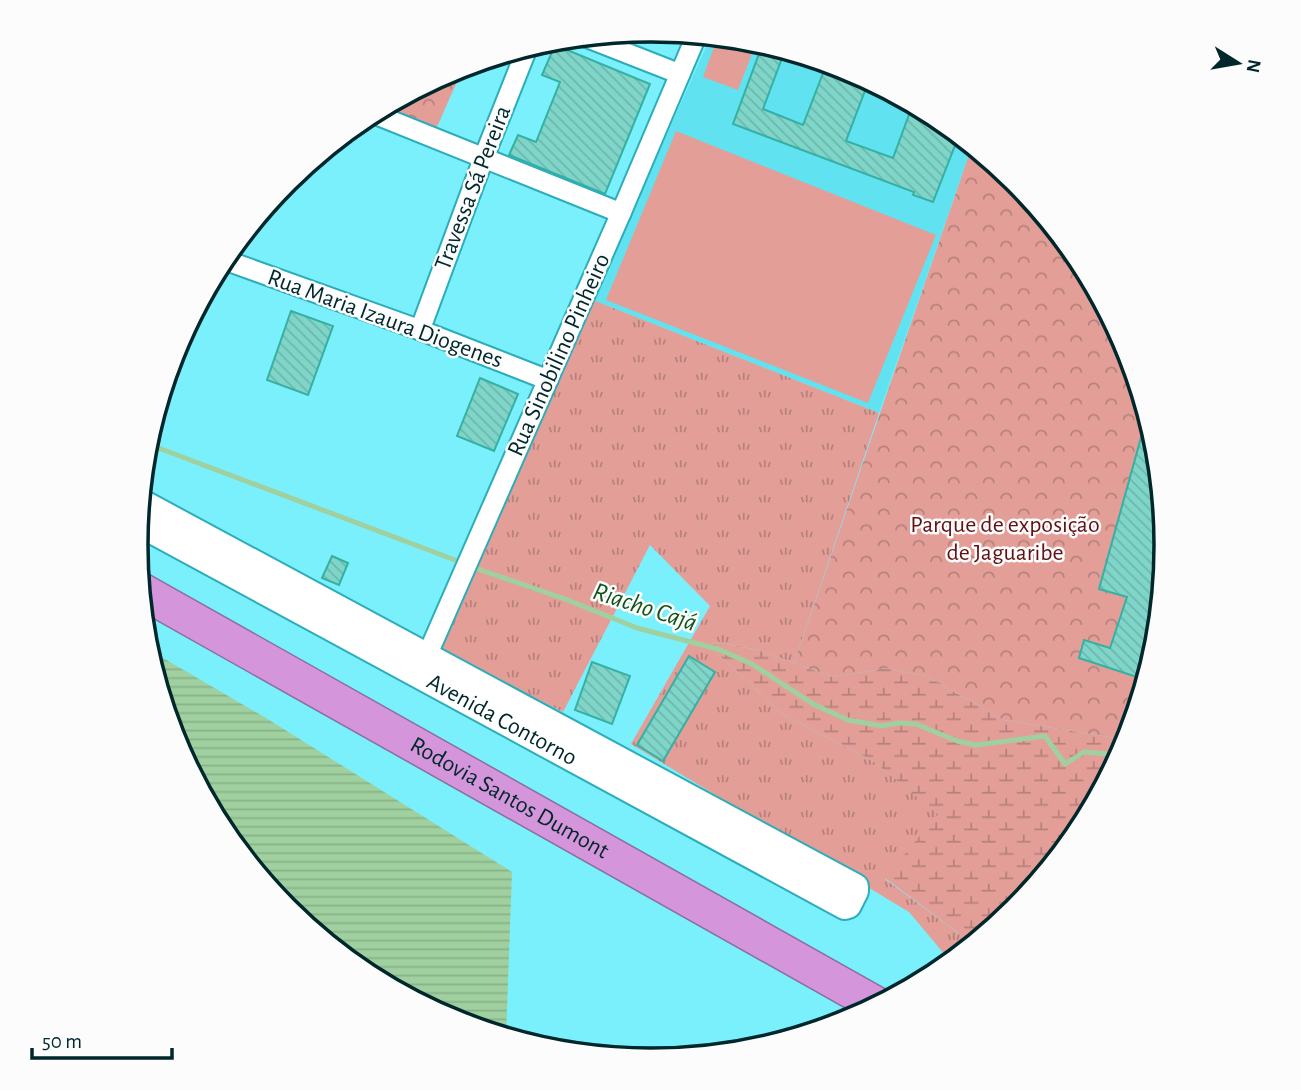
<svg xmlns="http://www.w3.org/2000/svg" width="1301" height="1090" font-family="'Alegreya Sans',sans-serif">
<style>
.built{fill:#60e2f0}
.grass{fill:url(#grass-tufts)}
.wetland{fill:url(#wetland-marsh)}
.park{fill:url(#park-crowns)}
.pitch{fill:#e49e98}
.water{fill:url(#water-rules)}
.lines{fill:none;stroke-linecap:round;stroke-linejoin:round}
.stream{stroke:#a0d09f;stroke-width:5}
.building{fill:url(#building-back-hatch);stroke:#35b0a3;stroke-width:2}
.street-casing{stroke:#2cadb9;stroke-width:23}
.secondary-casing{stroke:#2cadb9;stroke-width:30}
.highway-casing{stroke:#8a6f9d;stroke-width:38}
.street{stroke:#fff;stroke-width:19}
.secondary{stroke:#fff;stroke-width:26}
.highway{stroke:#d595da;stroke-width:35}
.labels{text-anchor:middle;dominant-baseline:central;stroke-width:5;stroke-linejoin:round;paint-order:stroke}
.street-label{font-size:24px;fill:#00282c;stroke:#fcfcfc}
.park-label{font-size:24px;fill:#621014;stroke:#fcfcfc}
.water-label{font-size:26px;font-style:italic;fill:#0f5417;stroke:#fcfcfc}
.rim{fill:none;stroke:#00282c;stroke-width:3.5}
</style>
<defs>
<pattern id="grass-tufts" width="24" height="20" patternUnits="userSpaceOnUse" patternTransform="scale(1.75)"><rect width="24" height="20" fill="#e49e98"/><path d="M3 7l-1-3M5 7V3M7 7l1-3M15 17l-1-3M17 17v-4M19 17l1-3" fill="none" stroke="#b6817c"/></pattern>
<pattern id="wetland-marsh" width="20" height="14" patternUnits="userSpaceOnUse" patternTransform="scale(1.75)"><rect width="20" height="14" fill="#e49e98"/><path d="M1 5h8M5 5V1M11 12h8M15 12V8" fill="none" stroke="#b6817c"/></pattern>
<pattern id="park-crowns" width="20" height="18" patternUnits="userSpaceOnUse" patternTransform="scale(1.75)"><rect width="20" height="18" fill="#e49e98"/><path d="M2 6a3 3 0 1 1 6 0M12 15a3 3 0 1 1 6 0" fill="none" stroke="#b6817c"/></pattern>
<pattern id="water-rules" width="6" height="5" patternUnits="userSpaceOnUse" patternTransform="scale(1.75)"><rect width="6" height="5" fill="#a0d09f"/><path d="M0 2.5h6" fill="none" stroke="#88b389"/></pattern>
<pattern id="building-back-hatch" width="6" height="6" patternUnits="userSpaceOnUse" patternTransform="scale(1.75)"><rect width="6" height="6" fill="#80d5c9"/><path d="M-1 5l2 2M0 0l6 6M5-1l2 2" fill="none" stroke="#6db7ad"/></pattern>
</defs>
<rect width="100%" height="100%" fill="#7af0fc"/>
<!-- built -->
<polygon class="built" points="711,36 751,40 848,69 937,117 972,146 879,413 593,300"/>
<!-- grass -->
<polygon class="grass" points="593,300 879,413 794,663 758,650 716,642 709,646 784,715 873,761 939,814 885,879 973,944 951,962 909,912 631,744 710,606 650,545 563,712 439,649"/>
<!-- wetland -->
<polygon class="wetland" points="716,642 758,650 833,677 887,668 926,676 1004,720 1127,740 1079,832 1015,910 973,944 885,878 938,814 873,761 784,715 709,646"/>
<!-- park -->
<g class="park">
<polygon points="464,66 436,129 380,108 454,69"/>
<polygon points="972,146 1015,181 1079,259 1127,348 1156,445 1166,545 1156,646 1127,740 1004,720 926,676 887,668 833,677 794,663"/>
</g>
<!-- pitch -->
<g class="pitch">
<polygon points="718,36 757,41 738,90 703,77"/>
<polygon points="676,131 936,235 868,403 606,300"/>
</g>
<!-- water -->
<polygon class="water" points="146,648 266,718 512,872 506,1037 453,1021 364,973 286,909 222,831 174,742"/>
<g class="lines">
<!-- stream -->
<g class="stream">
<polyline points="148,444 463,563"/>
<polyline points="472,567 565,599 637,628 718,649 752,664 813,704 848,720 882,726 898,723 916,724 957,741 976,745 1045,736 1065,764 1084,752 1120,755"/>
</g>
</g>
<!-- building -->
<g class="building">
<polygon points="763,43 785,50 763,109 803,125 827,63 848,69 869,80 846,141 893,158 913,104 937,117 959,135 933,202 913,195 914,192 733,124"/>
<polygon points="555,45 650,84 605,194 509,155 518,135 536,142 560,82 542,75"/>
<polygon points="291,311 333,326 308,395 267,380"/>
<polygon points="480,378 518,394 494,451 457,436"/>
<polygon points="1147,416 1156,445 1166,545 1157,635 1143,679 1079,658 1084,640 1110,648 1127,597 1099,589"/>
<polygon points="332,556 348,563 339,585 322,578"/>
<polygon points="689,656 715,672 663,761 637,745"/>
<polygon points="592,662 630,676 612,724 575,710"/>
</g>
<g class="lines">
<!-- street casing -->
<g class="street-casing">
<g id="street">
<polyline points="583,36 680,74"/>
<polyline points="372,113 621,213"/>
<polyline points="222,259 420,330 548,380"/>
<polyline points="420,330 484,157 528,46"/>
<polyline points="422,667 621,213 697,34"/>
</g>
</g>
<!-- secondary casing -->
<g class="secondary-casing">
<g id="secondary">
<path id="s1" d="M137,522L845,906L848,905L855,891V887L140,502"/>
</g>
</g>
<!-- highway casing -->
<g class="highway-casing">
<g id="highway">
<path id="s2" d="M140,590L877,1005"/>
</g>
</g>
<!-- street -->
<use href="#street" class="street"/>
<!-- secondary -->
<use href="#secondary" class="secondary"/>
<!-- highway -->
<use href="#highway" class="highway"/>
</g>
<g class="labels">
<!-- street labels -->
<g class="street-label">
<text transform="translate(473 188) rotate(-69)">Travessa Sá Pereira</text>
<text transform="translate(385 319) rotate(20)">Rua Maria Izaura Diogenes</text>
<text transform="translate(559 355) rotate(-66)">Rua Sinobilino Pinheiro</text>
<text stroke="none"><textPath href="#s1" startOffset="415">Avenida Contorno</textPath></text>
<text stroke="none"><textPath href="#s2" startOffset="424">Rodovia Santos Dumont</textPath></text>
</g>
<!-- park labels -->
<g class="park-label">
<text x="1005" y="525">Parque de exposição<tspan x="1005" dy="28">de Jaguaribe</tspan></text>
</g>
<!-- water labels -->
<g class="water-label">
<text transform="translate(645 607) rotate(18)">Riacho Cajá</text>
</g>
</g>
<!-- crop -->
<path d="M0 0H1301V1090H0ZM148 545a503 503 0 1 1 1006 0a503 503 0 1 1-1006 0Z" fill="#fcfcfc" fill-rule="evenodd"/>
<path class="rim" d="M148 545a503 503 0 1 1 1006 0a503 503 0 1 1-1006 0Z"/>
<!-- north arrow -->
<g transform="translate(1238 63) rotate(101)" stroke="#fcfcfc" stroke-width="5" paint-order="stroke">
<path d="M0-5L12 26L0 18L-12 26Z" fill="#00282c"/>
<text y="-10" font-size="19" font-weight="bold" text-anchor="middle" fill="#00282c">N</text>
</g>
<!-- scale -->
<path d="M32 1048v10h140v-10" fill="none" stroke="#00282c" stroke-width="3.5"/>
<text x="42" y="1048" font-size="21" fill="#00282c" stroke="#fcfcfc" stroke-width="5" paint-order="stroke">50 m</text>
</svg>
